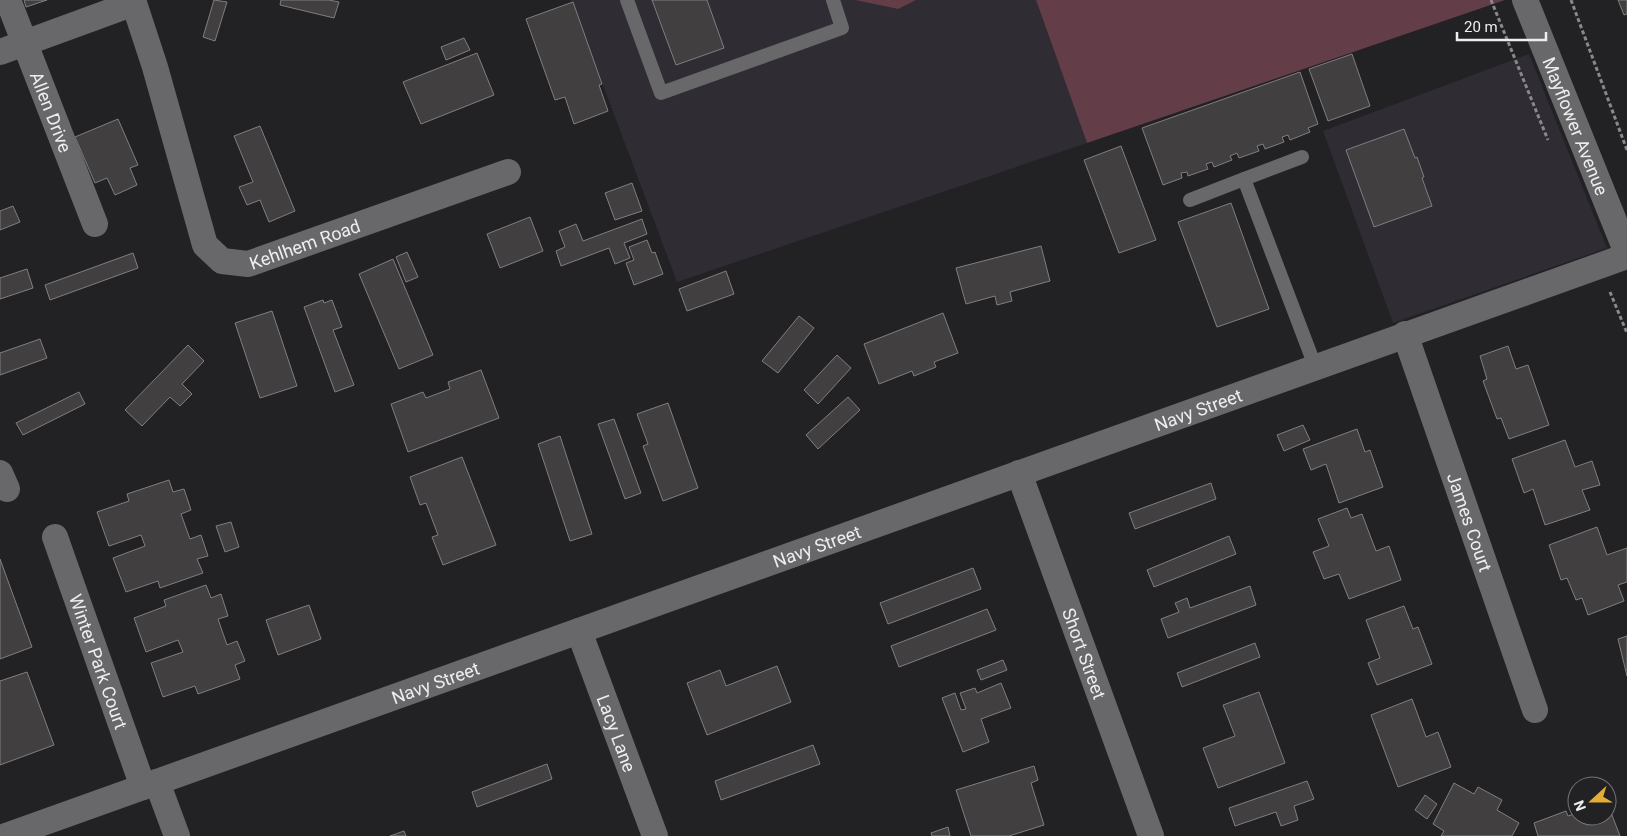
<svg xmlns="http://www.w3.org/2000/svg" width="1627" height="836" font-family="Roboto,sans-serif">
<style>
.built{fill:#2f2c33}
.green{fill:#633e49}
.building{fill:#423f41;stroke:#807e80}
.lines{fill:none;stroke-linecap:round;stroke-linejoin:round}
.path{stroke:#89888a;stroke-width:3;stroke-dasharray:4 2.5;stroke-linecap:butt}
.service{stroke:#686769;stroke-width:14}
.minor{stroke:#686769;stroke-width:26}
.labels{text-anchor:middle;dominant-baseline:central;stroke-width:4.5;stroke-linejoin:round;paint-order:stroke}
.street-label{font-size:18px;fill:#eeedef;stroke:#222124}
</style>
<rect width="100%" height="100%" fill="#222124"/>
<!-- built -->
<g class="built">
<polygon points="571,0 855,0 898,9 916,0 1036,0 1087,143 677,282"/>
<polygon points="1529,54 1607,248 1393,323 1323,131"/>
</g>
<!-- green -->
<g class="green">
<polygon points="855,0 916,0 898,9"/>
<polygon points="1036,0 1505,0 1087,143"/>
</g>
<!-- building -->
<g class="building">
<polygon points="24,0 47,0 26,7"/>
<polygon points="214,0 227,2 215,41 203,37"/>
<polygon points="281,0 329,0 339,2 334,18 280,5"/>
<polygon points="652,0 707,0 724,48 676,65"/>
<polygon points="1618,0 1627,0 1627,14 1624,15"/>
<polygon points="573,2 602,84 599,85 608,111 574,124 565,97 555,100 526,19"/>
<polygon points="464,38 470,50 446,60 441,47"/>
<polygon points="477,53 494,95 421,124 403,82"/>
<polygon points="1352,54 1370,106 1328,121 1309,69"/>
<polygon points="1300,72 1318,124 1308,128 1310,132 1290,140 1288,135 1282,137 1284,142 1265,149 1263,144 1257,146 1259,151 1239,158 1237,153 1230,156 1232,160 1214,167 1212,162 1206,164 1208,169 1188,176 1187,172 1181,173 1182,178 1163,185 1142,128"/>
<polygon points="118,119 138,165 130,168 137,185 115,195 107,178 95,183 75,137"/>
<polygon points="260,126 295,211 269,222 260,200 247,205 239,187 253,182 234,136"/>
<polygon points="1404,129 1415,158 1417,157 1424,177 1422,178 1432,206 1374,227 1346,150"/>
<polygon points="1121,146 1156,240 1119,253 1084,160"/>
<polygon points="632,183 642,211 615,220 605,193"/>
<polygon points="1231,203 1269,309 1217,327 1178,222"/>
<polygon points="13,206 20,222 0,230 0,211"/>
<polygon points="530,217 543,251 500,268 487,234"/>
<polygon points="642,219 647,234 624,243 630,258 615,264 609,248 561,266 556,251 565,247 559,231 576,224 583,241"/>
<polygon points="647,240 652,253 655,252 663,274 634,285 626,263 634,260 629,247"/>
<polygon points="1041,246 1050,281 1010,292 1012,301 997,305 995,296 966,304 956,268"/>
<polygon points="407,252 418,277 406,282 396,257"/>
<polygon points="133,253 138,268 50,300 45,285"/>
<polygon points="393,259 433,355 399,369 359,274"/>
<polygon points="27,269 33,288 0,299 0,278"/>
<polygon points="726,271 734,294 687,311 679,289"/>
<polygon points="323,300 324,303 332,300 342,327 333,330 354,385 335,392 304,307"/>
<polygon points="272,311 297,386 260,398 235,323"/>
<polygon points="943,313 958,353 934,362 936,367 914,376 912,371 879,384 864,344"/>
<polygon points="799,316 814,328 778,373 762,361"/>
<polygon points="40,339 47,358 0,375 0,353"/>
<polygon points="188,345 204,361 182,384 192,394 180,406 170,397 142,426 125,410"/>
<polygon points="1508,346 1516,369 1528,365 1549,425 1509,439 1501,418 1497,419 1483,381 1487,379 1480,356"/>
<polygon points="837,355 851,368 818,404 804,390"/>
<polygon points="481,370 499,418 408,452 391,404 423,392 426,398 450,389 448,382"/>
<polygon points="79,392 85,404 23,435 16,423"/>
<polygon points="848,397 860,410 818,449 806,435"/>
<polygon points="668,403 698,488 663,501 643,446 648,444 637,414"/>
<polygon points="614,419 641,493 625,499 598,424"/>
<polygon points="1303,425 1310,440 1284,451 1277,435"/>
<polygon points="1357,429 1365,452 1370,450 1383,487 1339,503 1326,464 1311,470 1303,449"/>
<polygon points="560,436 592,534 570,541 538,444"/>
<polygon points="1565,440 1575,467 1592,461 1600,485 1582,490 1590,510 1545,525 1533,489 1524,493 1512,459"/>
<polygon points="462,457 496,545 443,565 432,537 438,535 426,503 420,505 410,477"/>
<polygon points="169,480 173,492 184,489 191,510 181,514 190,539 201,535 208,556 197,559 203,573 160,588 158,581 126,592 113,558 145,546 141,535 109,546 97,512 129,501 127,494"/>
<polygon points="1211,483 1216,499 1135,529 1129,513"/>
<polygon points="1347,508 1351,518 1362,514 1376,551 1389,546 1401,580 1349,599 1339,574 1324,579 1313,552 1329,546 1318,519"/>
<polygon points="231,522 239,547 225,552 216,526"/>
<polygon points="1597,527 1607,555 1627,548 1627,582 1618,585 1624,601 1588,615 1582,598 1576,600 1567,578 1561,580 1549,545"/>
<polygon points="1229,536 1236,554 1154,587 1147,570"/>
<polygon points="0,559 32,647 0,659"/>
<polygon points="973,568 981,589 888,624 880,603"/>
<polygon points="206,585 211,598 221,594 228,616 218,619 227,645 237,641 245,661 235,665 240,679 198,694 195,686 163,697 151,663 183,652 178,640 146,652 134,618 166,606 164,600"/>
<polygon points="1250,586 1256,605 1168,638 1161,619 1179,612 1175,603 1187,598 1190,608"/>
<polygon points="309,605 321,639 278,655 266,620"/>
<polygon points="1404,606 1413,629 1418,627 1432,664 1377,685 1368,663 1380,658 1366,620"/>
<polygon points="987,609 996,630 899,667 891,646"/>
<polygon points="1627,636 1627,676 1618,639"/>
<polygon points="1255,643 1260,657 1182,687 1177,673"/>
<polygon points="1003,660 1007,670 981,680 977,670"/>
<polygon points="777,666 791,702 707,735 687,683 720,670 726,686"/>
<polygon points="27,672 54,745 0,765 0,681"/>
<polygon points="1001,683 1011,708 981,719 989,742 963,752 942,698 955,693 961,710 966,709 960,693 975,688 977,693"/>
<polygon points="1259,692 1285,763 1218,788 1203,748 1235,736 1223,705"/>
<polygon points="1412,699 1426,737 1438,732 1451,767 1398,787 1371,715"/>
<polygon points="813,745 820,764 721,800 715,781"/>
<polygon points="547,764 552,779 477,807 472,792"/>
<polygon points="1034,766 1038,780 1031,783 1044,825 1009,836 971,836 956,790"/>
<polygon points="1307,781 1314,799 1294,806 1298,820 1281,826 1276,812 1235,826 1229,808"/>
<polygon points="1454,783 1474,794 1478,787 1502,800 1497,810 1519,823 1512,836 1441,836 1444,831 1433,824"/>
<polygon points="1425,795 1437,804 1427,819 1415,810"/>
<polygon points="1607,802 1620,836 1538,836 1534,823 1566,811 1568,816 1577,813 1577,816 1607,816"/>
<polygon points="948,827 950,836 932,836 931,833"/>
<polygon points="404,831 406,836 390,836"/>
</g>
<g class="lines">
<!-- path -->
<g class="path">
<polyline points="1491,0 1548,140"/>
<polyline points="1571,0 1627,150"/>
<polyline points="1610,292 1627,333"/>
</g>
<!-- service -->
<g class="service">
<polyline points="627,0 661,93 842,28 833,0"/>
<polyline points="1302,157 1244,179 1315,366"/>
<polyline points="1190,200 1244,179"/>
</g>
<!-- minor -->
<g class="minor">
<path id="s1" d="M8,0L95,224"/>
<path id="s2" d="M133,0L155,67L205,245L222,261L248,264L508,172"/>
<path id="s3" d="M1525,0L1627,253"/>
<polyline points="0,52 134,3"/>
<path id="s4" d="M1405,334L1535,710"/>
<polyline points="0,473 7,489"/>
<path id="s5" d="M1019,473L1151,836"/>
<path id="s6" d="M55,537L143,787"/>
<path id="s7" d="M579,631L655,836"/>
<polyline points="157,782 177,836"/>
<path id="s8" d="M6,836L1627,256"/>
</g>
</g>
<g class="labels">
<!-- street labels -->
<g class="street-label">
<text stroke="none"><textPath href="#s1" startOffset="120">Allen Drive</textPath></text>
<text stroke="none"><textPath href="#s3" startOffset="136">Mayflower Avenue</textPath></text>
<text stroke="none"><textPath href="#s2" startOffset="365">Kehlhem Road</textPath></text>
<text stroke="none"><textPath href="#s8" startOffset="1266">Navy Street</textPath></text>
<text stroke="none"><textPath href="#s4" startOffset="199">James Court</textPath></text>
<text stroke="none"><textPath href="#s8" startOffset="861">Navy Street</textPath></text>
<text stroke="none"><textPath href="#s5" startOffset="192">Short Street</textPath></text>
<text stroke="none"><textPath href="#s6" startOffset="132">Winter Park Court</textPath></text>
<text stroke="none"><textPath href="#s8" startOffset="456">Navy Street</textPath></text>
<text stroke="none"><textPath href="#s7" startOffset="109">Lacy Lane</textPath></text>
</g>
</g>
<!-- north arrow -->
<g transform="translate(1592 801) rotate(249)"><circle r="24" fill="#222124" stroke="#747375"/>
<path d="M0-4L9 19L0 12L-9 19Z" fill="#e5ad35"/>
<text y="-8" font-size="14" font-weight="bold" text-anchor="middle" fill="#eeedef">N</text>
</g>
<!-- scale -->
<path d="M1457 32v8h89v-8" fill="none" stroke="#eeedef" stroke-width="2.5"/>
<text x="1464" y="32" font-size="15" fill="#eeedef" stroke="#222124" stroke-width="4" paint-order="stroke">20 m</text>
</svg>
